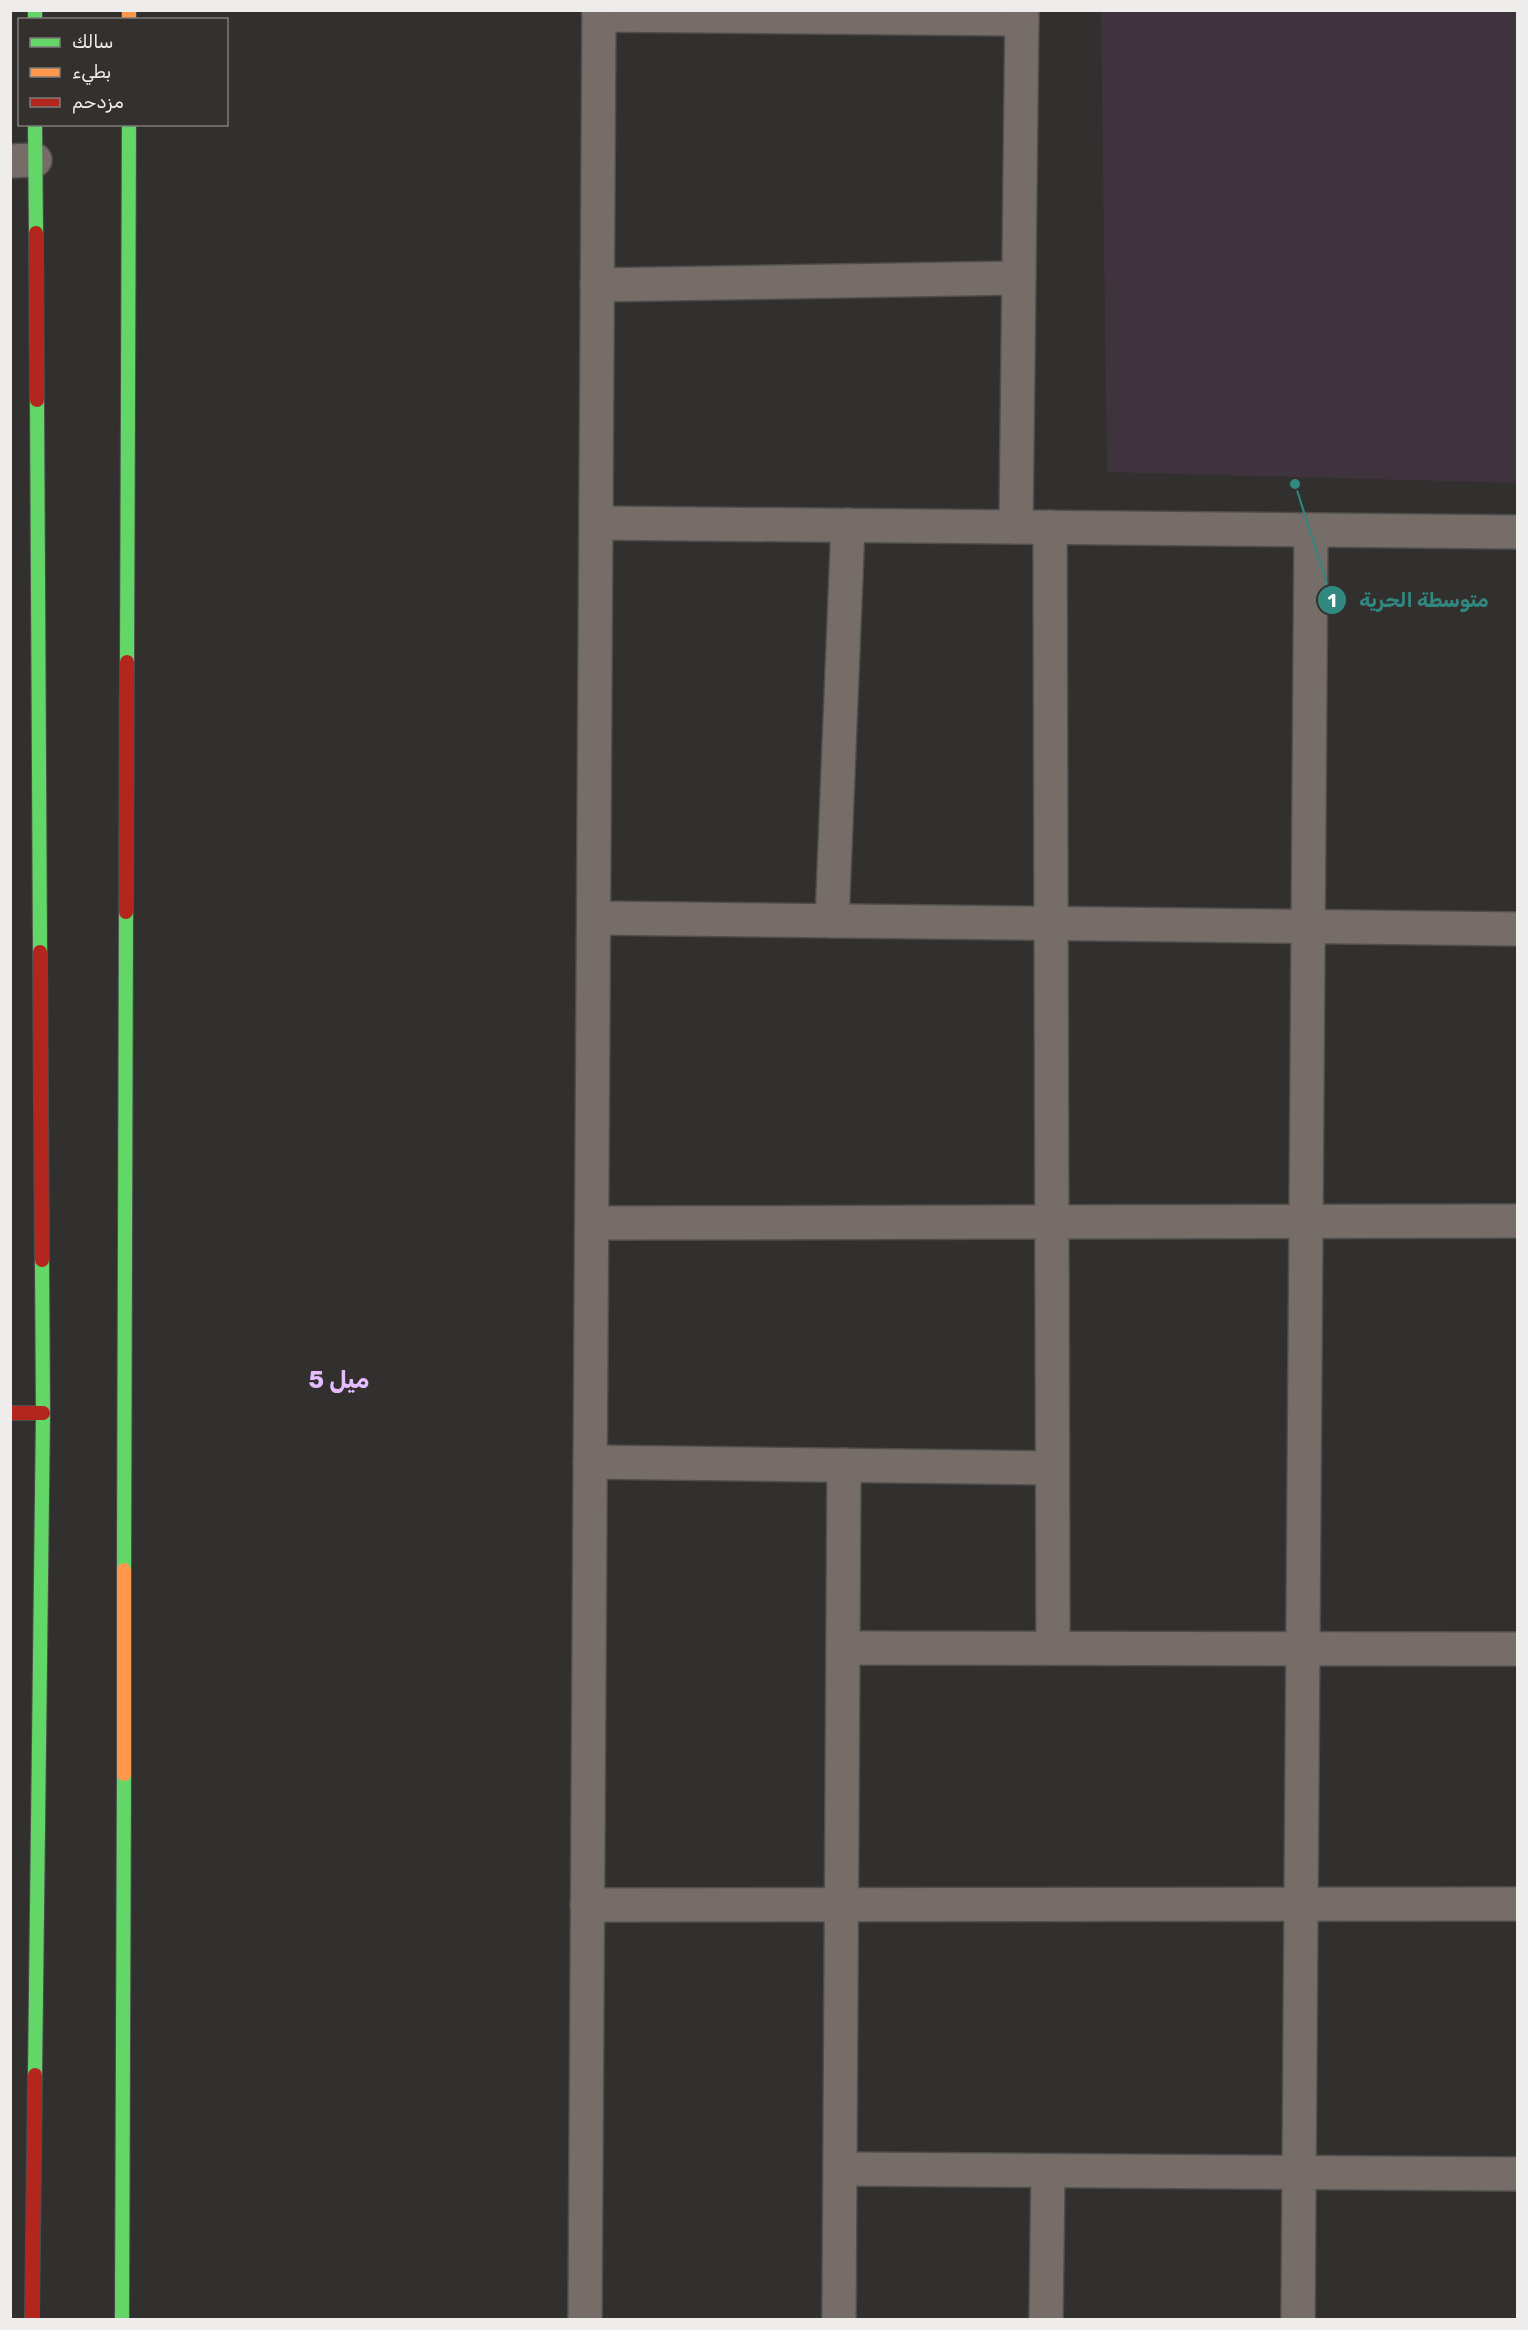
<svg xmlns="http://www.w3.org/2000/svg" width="1528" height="2330" font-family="Rubik,'Noto Sans Arabic',sans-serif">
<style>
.education{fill:#3f333e}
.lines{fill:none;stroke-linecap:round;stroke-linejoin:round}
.street-casing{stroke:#4f4e4d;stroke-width:36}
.fast-casing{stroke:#4f4e4d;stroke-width:16}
.slow-casing{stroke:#4f4e4d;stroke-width:16}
.jam-casing{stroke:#4f4e4d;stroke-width:16}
.street{stroke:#766c68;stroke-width:33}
.fast{stroke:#63d668;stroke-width:14}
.slow{stroke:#ff974d;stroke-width:14}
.jam{stroke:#b3261e;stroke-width:14}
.labels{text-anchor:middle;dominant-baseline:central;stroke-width:4.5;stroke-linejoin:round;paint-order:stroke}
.district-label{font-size:24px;font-weight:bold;fill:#e4bcff;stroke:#33302d}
.leader{fill:none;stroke:#318881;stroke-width:2}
.callout-dot{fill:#318881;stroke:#33302d;stroke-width:2}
.mark-label{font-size:18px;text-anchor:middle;font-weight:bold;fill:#fff}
.callout-label{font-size:20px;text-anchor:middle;font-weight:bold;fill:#318881;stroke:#33302d;stroke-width:4.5;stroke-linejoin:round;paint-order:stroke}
</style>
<rect width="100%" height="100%" fill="#32302e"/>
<!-- education -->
<polygon class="education" points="1101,11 1517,11 1517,483 1107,472"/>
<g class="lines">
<!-- street casing -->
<g class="street-casing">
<g id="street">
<polyline points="599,15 1022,19"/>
<polyline points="10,161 35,160"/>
<polyline points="597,285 1019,278"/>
<polyline points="596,523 1518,532"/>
<polyline points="1016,527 1022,10"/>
<polyline points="1050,527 1053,1648"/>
<polyline points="594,918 1518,929"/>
<polyline points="832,921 848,525"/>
<polyline points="592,1223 1518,1221"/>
<polyline points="590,1462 1052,1468"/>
<polyline points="843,1648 1518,1649"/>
<polyline points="587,1905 1518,1904"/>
<polyline points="840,2169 1518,2174"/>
<polyline points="585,2320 599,10"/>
<polyline points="839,2320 844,1465"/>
<polyline points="1046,2320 1048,2171"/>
<polyline points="1298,2320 1311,530"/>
</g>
</g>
<!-- fast casing -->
<g class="fast-casing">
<g id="fast">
<polyline points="35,10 35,20"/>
<polyline points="35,124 36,233"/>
<polyline points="37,400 40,952"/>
<polyline points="127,662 129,124"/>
<polyline points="124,1570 126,912"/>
<polyline points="35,2075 43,1413 42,1260"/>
<polyline points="122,2320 124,1774"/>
</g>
</g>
<!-- slow casing -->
<g class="slow-casing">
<g id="slow">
<polyline points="129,10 129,20"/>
<polyline points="124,1774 124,1570"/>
</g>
</g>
<!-- jam casing -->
<g class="jam-casing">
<g id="jam">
<polyline points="36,233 37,400"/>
<polyline points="126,912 127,662"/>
<polyline points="40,952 42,1260"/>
<polyline points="10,1413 43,1413"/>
<polyline points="32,2320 35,2075"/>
</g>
</g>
<!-- street -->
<use href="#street" class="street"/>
<!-- fast -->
<use href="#fast" class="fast"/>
<!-- slow -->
<use href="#slow" class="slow"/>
<!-- jam -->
<use href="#jam" class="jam"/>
</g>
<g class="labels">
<!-- district labels -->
<g class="district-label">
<text x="339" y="1380">5 ميل</text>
</g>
</g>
<!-- callouts -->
<path class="leader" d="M1295 484L1332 600"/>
<g class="callout-dot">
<circle cx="1295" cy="484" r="6"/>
<circle cx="1332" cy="600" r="15"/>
</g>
<g class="mark-label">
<text x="1332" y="607">1</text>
</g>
<g class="callout-label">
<text x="1424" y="607">متوسطة الحرية</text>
</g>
<!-- border -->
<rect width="1528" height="2330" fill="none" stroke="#efedeb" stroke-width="24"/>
<!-- legend -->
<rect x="18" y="18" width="210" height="108" fill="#33302d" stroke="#7e7c79" stroke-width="1.5"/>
<rect x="30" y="38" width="30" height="9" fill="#63d668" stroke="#7e7c79" stroke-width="1.5"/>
<text x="72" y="48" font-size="18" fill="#efedeb">سالك</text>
<rect x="30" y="68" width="30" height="9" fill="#ff974d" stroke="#7e7c79" stroke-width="1.5"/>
<text x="72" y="78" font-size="18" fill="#efedeb">بطيء</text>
<rect x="30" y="98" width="30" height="9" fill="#b3261e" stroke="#7e7c79" stroke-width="1.5"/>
<text x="72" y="108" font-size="18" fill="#efedeb">مزدحم</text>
</svg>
